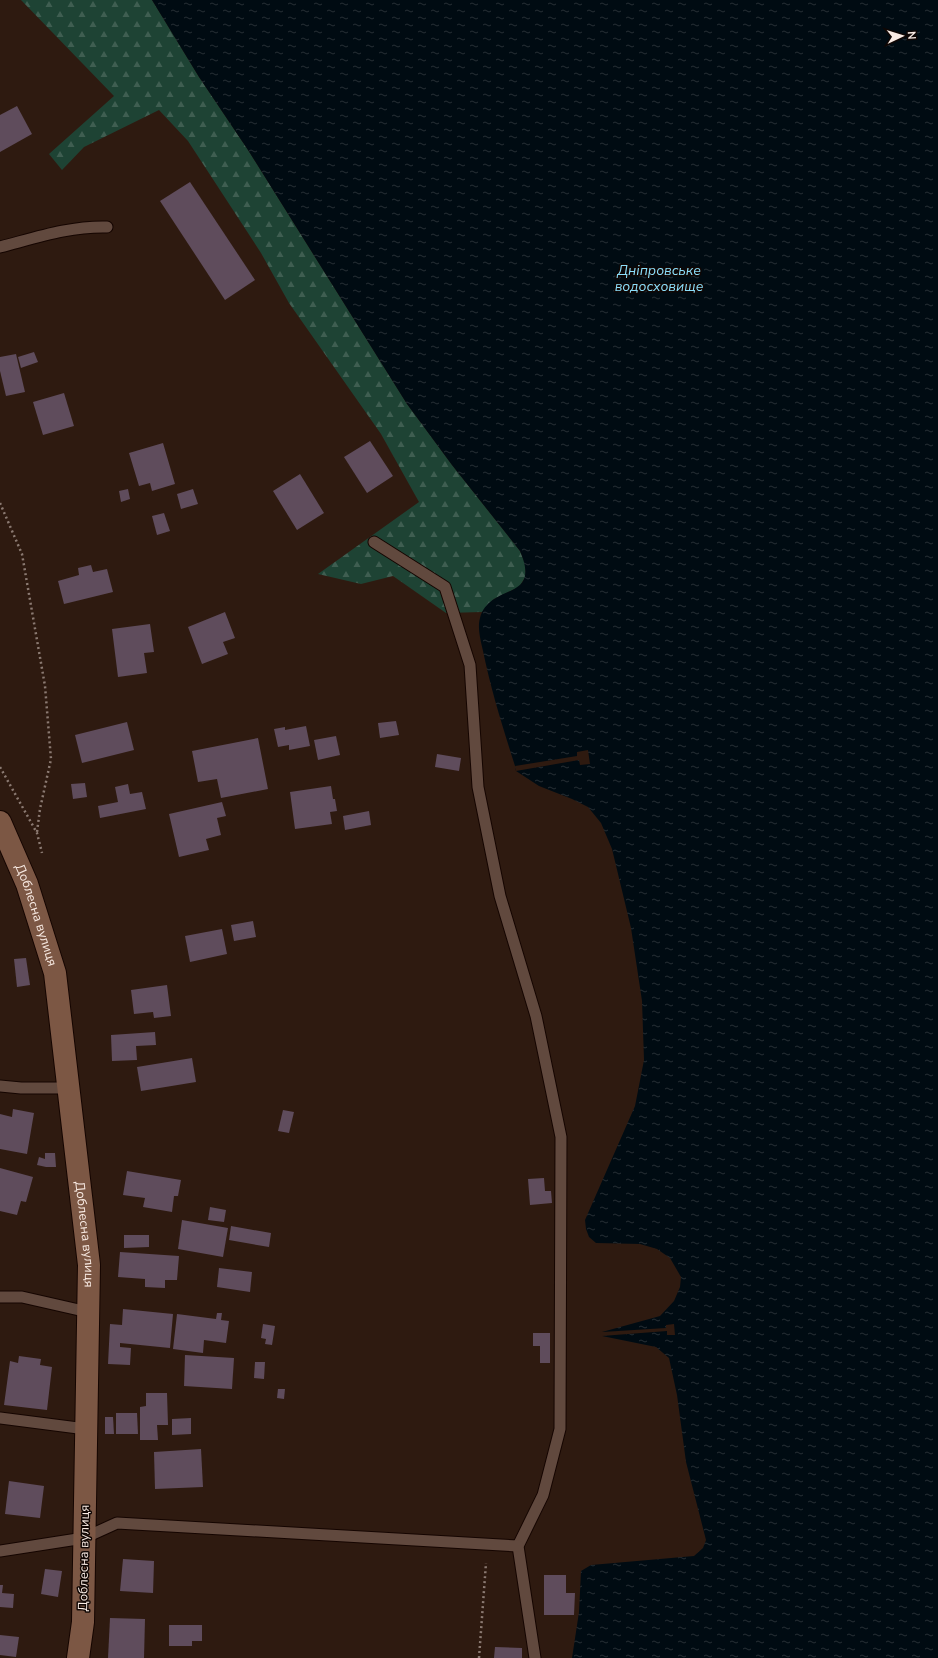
<svg xmlns="http://www.w3.org/2000/svg" width="938" height="1658" font-family="'Nunito Sans',sans-serif">
<style>
.forest{fill:url(#forest-firs)}
.water{fill:url(#water-ripples)}
.pier{fill:#2e1a10}
.building{fill:#5f4c5c}
.lines{fill:none;stroke-linecap:round;stroke-linejoin:round}
.lane-casing{stroke:#150501;stroke-width:13}
.secondary-casing{stroke:#150501;stroke-width:24}
.path{stroke:#8b7a72;stroke-width:2.5;stroke-dasharray:2 3;stroke-linecap:butt}
.lane{stroke:#61493e;stroke-width:11}
.secondary{stroke:#7c5744;stroke-width:22}
.labels{text-anchor:middle;dominant-baseline:central;stroke-width:3;stroke-linejoin:round;paint-order:stroke}
.street-label{font-size:13px;fill:#f9ebe4;stroke:#100704}
.water-label{font-size:14px;font-style:italic;fill:#8bdefa;stroke:#100704}
</style>
<defs>
<pattern id="forest-firs" width="22" height="20" patternUnits="userSpaceOnUse"><rect width="22" height="20" fill="#1e4334"/><path d="M5 1l3.5 6h-7zM16 11l3.5 6h-7z" fill="#3f5e51"/></pattern>
<pattern id="water-ripples" width="26" height="14" patternUnits="userSpaceOnUse"><rect width="26" height="14" fill="#000b12"/><path d="M2 4q2-2 4 0t4 0M15 11q2-2 4 0t4 0" fill="none" stroke="#262f34"/></pattern>
</defs>
<rect width="100%" height="100%" fill="#2e1a10"/>
<!-- forest -->
<polygon class="forest" points="21,0 152,0 199,77 248,150 407,404 452,465 520,551 525,563 526,576 519,587 494,599 482,612 446,613 393,576 361,584 318,574 419,502 381,434 289,303 261,253 188,141 159,110 84,147 62,170 49,154 114,96"/>
<!-- water -->
<path class="water" d="M152,0H938V1658H572L579,1612L581,1571L591,1565L694,1556L703,1548L706,1540L686,1462L677,1395L669,1358L656,1347L602,1336V1332L660,1316L674,1301L680,1287L681,1277L670,1258L657,1249L640,1244L596,1243L589,1237L586,1229L585,1220L635,1106L644,1060L642,1001L631,928L612,849L601,823L588,807L572,799L539,786L516,771L515,766C503,728 491,690 483,651C481,642 477,628 480,618C490,582 542,602 520,551L452,465L407,404L248,150L199,77Z"/>
<!-- pier -->
<g class="pier">
<polygon points="588,750 590,764 580,765 579,760 516,771 515,766 577,756 577,752"/>
<polygon points="674,1324 675,1335 667,1335 667,1331 602,1336 602,1332 666,1328 666,1325"/>
</g>
<!-- building -->
<g class="building">
<polygon points="17,106 32,134 0,152 0,115"/>
<polygon points="190,182 255,280 225,300 160,201"/>
<polygon points="34,352 38,362 21,368 18,357"/>
<polygon points="16,354 25,392 6,396 0,371 0,357"/>
<polygon points="64,393 74,426 43,435 33,402"/>
<polygon points="370,441 393,476 367,493 344,457"/>
<polygon points="163,443 175,484 152,491 150,483 139,486 129,453"/>
<polygon points="300,474 324,513 297,530 273,491"/>
<polygon points="128,489 130,499 121,502 119,491"/>
<polygon points="193,489 198,504 181,509 177,494"/>
<polygon points="164,513 170,531 157,535 152,516"/>
<polygon points="91,565 93,572 107,569 113,592 64,604 58,581 79,575 78,568"/>
<polygon points="225,612 235,638 223,642 228,654 202,664 188,627"/>
<polygon points="150,624 154,652 144,653 147,673 118,677 112,629"/>
<polygon points="396,721 399,735 380,738 378,723"/>
<polygon points="127,722 134,750 82,763 75,735"/>
<polygon points="306,726 310,746 289,750 289,745 278,747 274,729 285,727 285,730"/>
<polygon points="336,736 340,755 318,760 314,740"/>
<polygon points="258,738 268,789 221,798 217,779 198,782 192,751"/>
<polygon points="437,754 461,758 459,771 435,767"/>
<polygon points="85,783 87,797 73,799 71,784"/>
<polygon points="128,784 130,794 142,792 146,809 100,818 98,806 118,802 115,787"/>
<polygon points="331,786 333,799 335,799 337,811 330,812 332,824 295,829 290,792"/>
<polygon points="222,802 226,816 217,818 221,835 206,839 209,850 179,857 169,814"/>
<polygon points="369,811 371,825 345,830 343,816"/>
<polygon points="253,921 256,937 234,941 231,925"/>
<polygon points="222,929 227,954 190,962 185,936"/>
<polygon points="26,958 30,985 17,987 14,959"/>
<polygon points="167,985 171,1016 154,1018 153,1012 134,1014 131,990"/>
<polygon points="155,1032 156,1045 136,1046 137,1060 112,1061 111,1035"/>
<polygon points="192,1058 196,1082 141,1091 137,1067"/>
<polygon points="13,1109 34,1113 27,1154 0,1149 0,1114 12,1117"/>
<polygon points="283,1110 294,1112 289,1133 278,1131"/>
<polygon points="45,1153 55,1153 56,1167 46,1167 37,1165 39,1157 45,1159"/>
<polygon points="0,1168 33,1177 26,1202 21,1201 17,1215 0,1211"/>
<polygon points="127,1171 181,1180 178,1196 174,1196 172,1212 143,1207 145,1198 123,1195"/>
<polygon points="544,1178 545,1191 551,1191 552,1203 530,1205 528,1179"/>
<polygon points="210,1207 226,1210 224,1222 208,1220"/>
<polygon points="182,1220 228,1228 223,1257 178,1249"/>
<polygon points="231,1226 271,1233 269,1247 229,1240"/>
<polygon points="124,1235 149,1235 149,1247 124,1248"/>
<polygon points="120,1252 179,1256 177,1280 165,1280 165,1288 145,1287 145,1279 118,1277"/>
<polygon points="219,1268 252,1272 250,1292 217,1287"/>
<polygon points="123,1309 173,1314 170,1348 120,1343 120,1347 131,1348 130,1365 108,1364 110,1324 122,1325"/>
<polygon points="217,1313 222,1313 221,1320 229,1321 226,1343 204,1340 203,1353 173,1349 177,1314 216,1319"/>
<polygon points="263,1324 275,1326 272,1345 265,1344 266,1339 261,1338"/>
<polygon points="533,1333 550,1333 550,1363 540,1363 540,1346 533,1346"/>
<polygon points="185,1355 234,1358 232,1389 184,1386"/>
<polygon points="19,1356 41,1359 40,1365 52,1367 47,1410 4,1405 10,1361 18,1363"/>
<polygon points="255,1362 265,1362 264,1379 254,1378"/>
<polygon points="278,1389 285,1389 284,1399 277,1398"/>
<polygon points="146,1393 167,1393 168,1425 157,1425 158,1440 140,1440 140,1407 146,1406"/>
<polygon points="116,1413 137,1413 138,1434 116,1434"/>
<polygon points="105,1417 113,1417 114,1434 105,1434"/>
<polygon points="191,1418 191,1434 172,1435 172,1419"/>
<polygon points="201,1449 203,1487 155,1489 154,1452"/>
<polygon points="9,1481 44,1486 40,1518 5,1514"/>
<polygon points="123,1559 154,1561 153,1593 120,1591"/>
<polygon points="45,1569 62,1571 58,1597 41,1594"/>
<polygon points="544,1575 566,1575 566,1593 575,1593 574,1615 544,1615"/>
<polygon points="0,1585 3,1585 2,1593 14,1594 13,1608 0,1607"/>
<polygon points="110,1618 145,1619 144,1658 108,1658"/>
<polygon points="169,1625 202,1625 202,1641 192,1641 192,1646 169,1646"/>
<polygon points="0,1635 19,1637 16,1657 0,1655"/>
<polygon points="495,1647 522,1648 522,1658 494,1658"/>
</g>
<g class="lines">
<!-- lane casing -->
<g class="lane-casing">
<g id="lane">
<path d="M0,247C35,238 70,226 107,227"/>
<polyline points="374,542 445,587 470,665 478,787 500,896 536,1016 561,1137 560,1429 543,1495 518,1546 535,1658"/>
<polyline points="0,1086 21,1088 68,1088"/>
<polyline points="0,1297 22,1297 88,1312"/>
<polyline points="0,1418 86,1429"/>
<polyline points="0,1551 84,1538 117,1523 518,1546"/>
</g>
</g>
<!-- secondary casing -->
<g class="secondary-casing">
<g id="secondary">
<path id="s1" d="M0,822L27,884L55,973L89,1265L83,1622L78,1658"/>
</g>
</g>
<!-- path -->
<g class="path">
<polyline points="0,503 22,554 45,686 51,759 40,809 37,832"/>
<polyline points="0,767 37,833 42,853"/>
<polyline points="479,1658 486,1563"/>
</g>
<!-- lane -->
<use href="#lane" class="lane"/>
<!-- secondary -->
<use href="#secondary" class="secondary"/>
</g>
<g class="labels">
<!-- street labels -->
<g class="street-label">
<text stroke="none"><textPath href="#s1" startOffset="100">Доблесна вулиця</textPath></text>
<text stroke="none"><textPath href="#s1" startOffset="424">Доблесна вулиця</textPath></text>
<text transform="translate(84 1558) rotate(-89)">Доблесна вулиця</text>
</g>
<!-- water labels -->
<g class="water-label">
<text x="659" y="270">Дніпровське<tspan x="659" dy="16">водосховище</tspan></text>
</g>
</g>
<!-- north arrow -->
<g transform="translate(902 36) rotate(86)" stroke="#100704" stroke-width="3" paint-order="stroke">
<path d="M0-3L7 15L0 10L-7 15Z" fill="#f9ebe4"/>
<text y="-6" font-size="11" font-weight="bold" text-anchor="middle" fill="#f9ebe4">N</text>
</g>
</svg>
